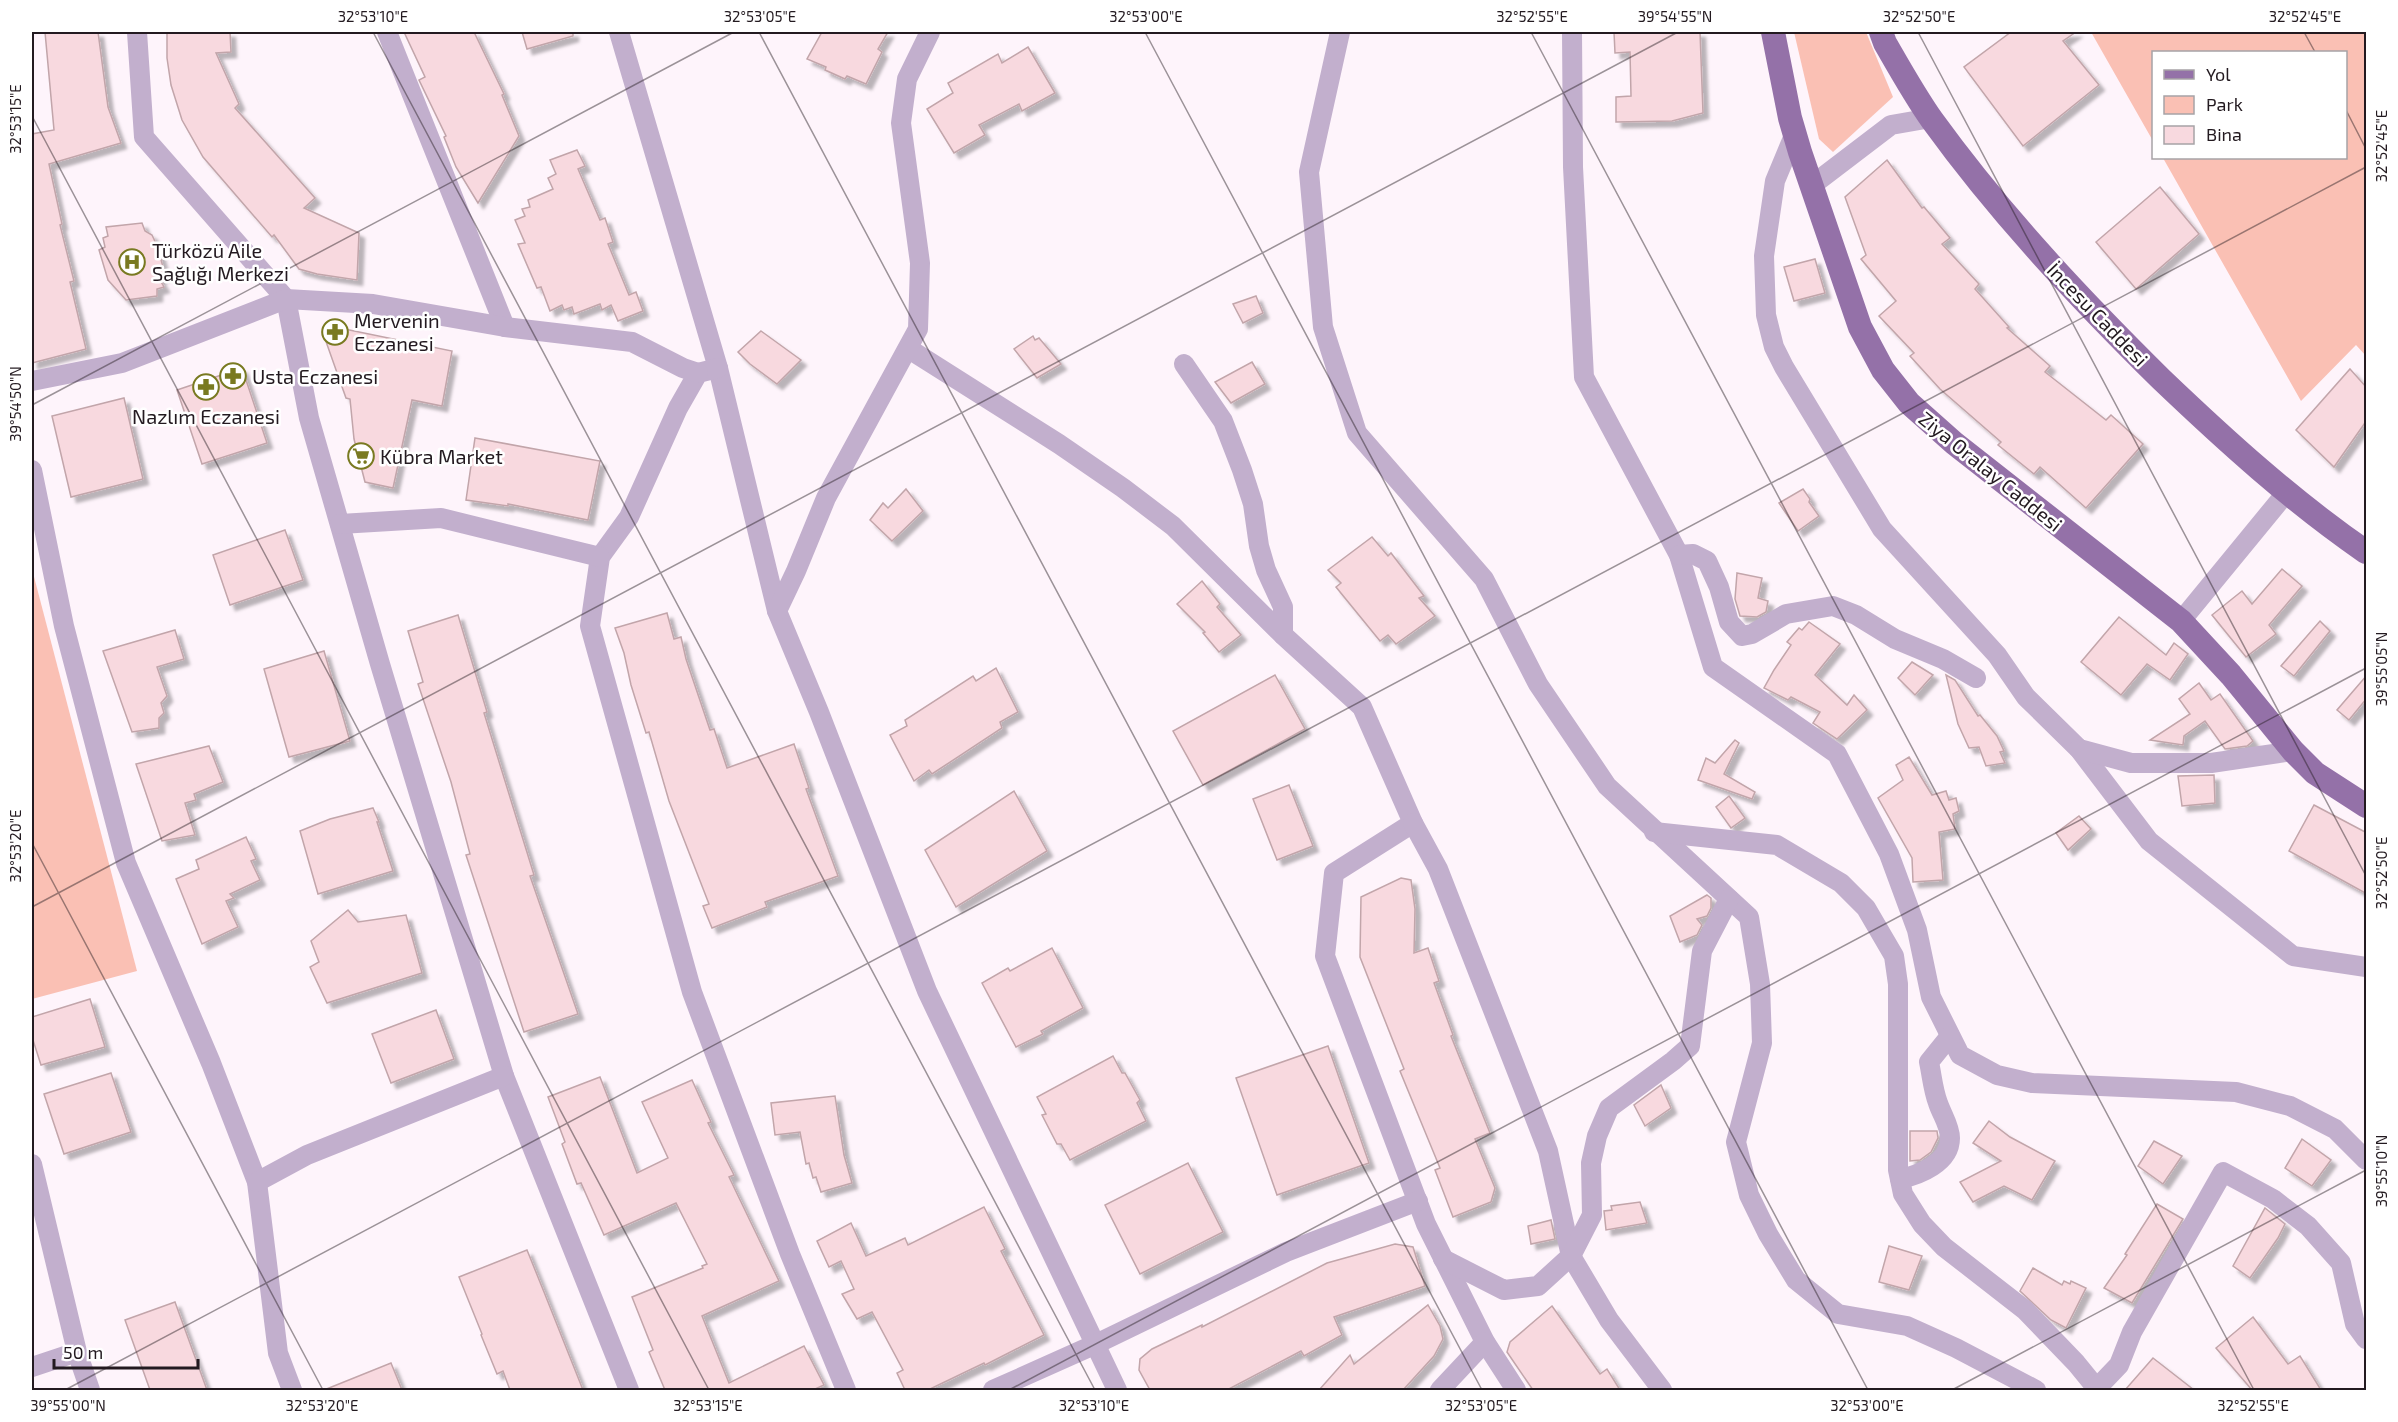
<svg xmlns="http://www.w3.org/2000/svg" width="2398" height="1422" font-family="'Exo 2',sans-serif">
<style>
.green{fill:#fac0b4}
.building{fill:#f8d9df;stroke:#c2a5aa;stroke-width:1.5;filter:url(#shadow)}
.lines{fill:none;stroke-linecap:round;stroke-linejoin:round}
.minor{stroke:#c2afcd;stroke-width:20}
.major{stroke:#9471a8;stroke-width:24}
.ticks{fill:none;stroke:#231a20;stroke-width:1.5;stroke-opacity:0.45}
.labels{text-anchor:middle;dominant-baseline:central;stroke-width:5;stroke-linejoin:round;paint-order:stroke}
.poi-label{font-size:20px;fill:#231a20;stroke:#fff;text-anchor:start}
.street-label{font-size:20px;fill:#231a20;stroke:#fff}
.neatline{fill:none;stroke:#231a20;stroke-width:2}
.ticks-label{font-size:15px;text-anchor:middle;fill:#231a20}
</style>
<defs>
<filter id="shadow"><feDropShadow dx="5.5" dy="5.5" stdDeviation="1.5" flood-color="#0004"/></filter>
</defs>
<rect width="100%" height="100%" fill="#fef4fb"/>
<!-- green -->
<g class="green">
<polygon points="1794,32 1866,32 1893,97 1833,152 1819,139"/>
<polygon points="2091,32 2366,32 2366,356 2356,345 2301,401 2163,158 2346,158 2346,52 2154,52 2153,141"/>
<polygon points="32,569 137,971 32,999"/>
</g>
<!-- building -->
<g class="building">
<polygon points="45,32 98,32 108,107 121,143 49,164 62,224 60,225 74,281 70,282 86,349 32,363 32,134 54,130"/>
<polygon points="167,32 230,32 231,52 216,53 239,104 235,108 315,198 304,208 359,233 357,280 317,274 299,269 274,235 272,237 203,157 182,120 171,85 167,58"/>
<polygon points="404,32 474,32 504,94 502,95 519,136 478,203 456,167 444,137 446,136 419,80 425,77"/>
<polygon points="522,32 573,32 573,36 527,49"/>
<polygon points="822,32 888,32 878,49 882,52 866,84 847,76 845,79 825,70 826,67 807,59"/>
<polygon points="1614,32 1700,32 1703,113 1672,121 1616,122 1616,97 1631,96 1630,52 1615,53"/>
<polygon points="2011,32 2076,32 2063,41 2099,85 2023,146 1964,67"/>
<polygon points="1028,47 1055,93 1022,111 1019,104 979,125 985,135 954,153 927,109 953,93 948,83 998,54 1002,63"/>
<polygon points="577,150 585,166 578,169 600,220 605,218 613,242 608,244 629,295 636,292 643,311 618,321 611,305 602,310 600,304 574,314 572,307 564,310 562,305 550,311 541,287 537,288 518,244 525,243 515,220 525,216 522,209 530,207 528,200 553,189 548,178 556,174 550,160"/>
<polygon points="1887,160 1922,208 1924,207 1950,238 1942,244 1979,284 1975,289 2009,327 2007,328 2050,366 2045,372 2106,420 2111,415 2143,444 2086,508 2040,467 2034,474 1998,445 2001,442 1940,389 1910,356 1914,353 1879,316 1896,301 1861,259 1866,255 1845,197"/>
<polygon points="2160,187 2199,234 2136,289 2096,242"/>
<polygon points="142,223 145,231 152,235 158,248 165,275 159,278 164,287 157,289 157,296 126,300 108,280 99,250 105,247 103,238 108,236 106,227"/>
<polygon points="1815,259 1825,293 1794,301 1784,267"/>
<polygon points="1256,296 1263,313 1243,323 1233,304"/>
<polygon points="325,325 452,351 442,406 412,400 393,488 365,482 354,439 350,399 346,398 324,336"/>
<polygon points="761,331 801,360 777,384 750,364 738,352"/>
<polygon points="1033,336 1035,340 1039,338 1061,364 1037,378 1014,349"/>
<polygon points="1252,362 1265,384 1231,403 1215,382"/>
<polygon points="242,368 267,443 202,464 177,390"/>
<polygon points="2350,369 2367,388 2367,420 2334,467 2296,430"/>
<polygon points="124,398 143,479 71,497 52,416"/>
<polygon points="475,438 600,461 588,520 508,504 508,506 466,500"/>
<polygon points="906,489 923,511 892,541 870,520 883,503 888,508"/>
<polygon points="1803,489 1810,499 1809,502 1819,516 1798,531 1779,503"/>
<polygon points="285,530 303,580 230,605 213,555"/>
<polygon points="1372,537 1388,556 1391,553 1424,596 1419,598 1435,616 1396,644 1388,635 1380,641 1336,587 1341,583 1328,570"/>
<polygon points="2282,569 2302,586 2269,625 2276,634 2246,657 2212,615 2242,591 2252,604"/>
<polygon points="1737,573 1762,578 1758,598 1768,601 1766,612 1757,617 1740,616 1735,599"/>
<polygon points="1202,581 1220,604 1217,607 1241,635 1219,652 1203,633 1205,632 1177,604"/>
<polygon points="667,613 674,639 681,637 686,659 710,730 714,729 727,768 794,744 809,788 806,789 838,876 765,902 767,907 712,928 703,906 709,904 669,801 649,732 646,733 631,685 624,653 615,628"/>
<polygon points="458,615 487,712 484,713 534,875 530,876 578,1014 524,1032 466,855 470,854 451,782 418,684 423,682 408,631"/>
<polygon points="2119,617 2166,655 2174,643 2188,654 2170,680 2147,664 2121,695 2081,662"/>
<polygon points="2320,621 2330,631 2294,676 2281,666"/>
<polygon points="1809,622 1840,644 1815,675 1847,705 1854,695 1867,710 1837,739 1813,723 1820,712 1791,697 1788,700 1764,688 1774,670 1791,645 1787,642 1799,628 1802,630"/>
<polygon points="175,630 184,659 157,667 167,696 161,703 164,713 159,718 159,728 132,732 103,651"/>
<polygon points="324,651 350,741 289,757 264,669"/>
<polygon points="1912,662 1933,675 1915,695 1898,678"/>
<polygon points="996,668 1018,712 1000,722 1002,728 932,774 929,770 914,781 890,735 907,726 905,720 973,676 976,681"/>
<polygon points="1275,675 1305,729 1203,785 1173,731"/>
<polygon points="1946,675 1955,680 1978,716 1980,715 1997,736 2004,751 2000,752 2005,763 1986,766 1979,747 1969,748 1958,724"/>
<polygon points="2367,675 2367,698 2349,720 2337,710"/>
<polygon points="2199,683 2211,700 2220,694 2253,741 2247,746 2225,749 2205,721 2184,736 2183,745 2150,740 2190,714 2179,699"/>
<polygon points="1735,740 1739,743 1724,774 1755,792 1752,799 1698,780 1706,758 1715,763"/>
<polygon points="209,746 223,782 194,794 196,800 185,803 195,835 162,841 136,764"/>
<polygon points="1909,757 1932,795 1946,791 1949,800 1956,798 1959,811 1953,814 1955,829 1939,832 1943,880 1913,882 1912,858 1878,798 1903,780 1896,765"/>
<polygon points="2214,775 2215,803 2182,806 2178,776"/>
<polygon points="1289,785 1313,846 1277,860 1253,799"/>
<polygon points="1014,791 1047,851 956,907 925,850"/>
<polygon points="1729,796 1745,818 1731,828 1716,807"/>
<polygon points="2314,805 2367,833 2367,894 2289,851"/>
<polygon points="373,808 379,822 377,822 393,871 318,894 300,831 330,819"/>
<polygon points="2079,816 2091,829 2068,850 2056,833"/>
<polygon points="246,837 256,859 251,861 260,880 230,894 234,898 226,901 238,927 202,944 176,879 199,869 196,860"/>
<polygon points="1401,878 1411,880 1415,909 1414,953 1428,948 1439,981 1434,983 1453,1035 1451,1036 1490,1133 1475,1139 1495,1188 1491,1202 1453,1217 1435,1170 1440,1168 1400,1071 1404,1069 1360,957 1361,897"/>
<polygon points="1707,895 1711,898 1711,908 1707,916 1697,919 1702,925 1697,935 1680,942 1670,916"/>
<polygon points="348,910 358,922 406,915 422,973 327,1003 310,967 319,962 311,941"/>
<polygon points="1052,948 1083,1008 1041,1031 1043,1034 1016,1047 982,983 1008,968 1010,971"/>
<polygon points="90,999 105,1047 41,1065 32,1037 32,1017"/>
<polygon points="436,1010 454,1059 391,1083 372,1034"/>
<polygon points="1328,1046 1369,1163 1277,1195 1236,1078"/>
<polygon points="1113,1056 1122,1073 1125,1073 1140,1100 1137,1103 1146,1121 1070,1160 1061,1144 1057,1144 1042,1115 1046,1114 1037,1097"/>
<polygon points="111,1073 131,1132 64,1154 44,1094"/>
<polygon points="600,1077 637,1173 668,1158 642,1102 692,1080 711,1122 708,1123 734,1175 729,1177 779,1281 702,1316 729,1383 804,1346 824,1385 813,1390 665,1390 649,1352 653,1350 632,1297 703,1268 702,1266 707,1264 676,1203 604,1235 581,1183 577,1184 562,1144 565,1142 548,1097"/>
<polygon points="1661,1085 1671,1108 1645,1126 1634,1105"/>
<polygon points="835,1096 844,1155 852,1183 821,1192 816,1177 813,1178 809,1163 806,1164 800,1132 775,1135 771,1103"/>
<polygon points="1989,1121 2010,1137 2055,1161 2032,1200 2004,1186 1973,1202 1960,1182 2001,1161 1973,1143"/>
<polygon points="1910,1131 1937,1131 1938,1138 1931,1152 1920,1160 1910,1161"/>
<polygon points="2302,1139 2331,1160 2312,1186 2285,1168"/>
<polygon points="2154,1141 2182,1156 2163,1184 2138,1166"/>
<polygon points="1188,1163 1223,1232 1140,1274 1105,1205"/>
<polygon points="1640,1202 1647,1223 1606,1230 1604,1211 1612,1210 1611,1206"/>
<polygon points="2157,1204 2183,1219 2132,1303 2104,1288 2127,1255 2125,1254"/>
<polygon points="984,1207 1005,1249 1001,1251 1044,1335 985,1365 984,1363 928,1390 905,1390 897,1373 903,1370 872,1312 857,1319 842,1294 854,1289 841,1261 829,1267 817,1241 851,1223 866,1256 905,1238 908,1245"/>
<polygon points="2265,1208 2285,1224 2278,1238 2250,1278 2233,1266"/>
<polygon points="1551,1220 1555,1239 1531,1244 1528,1226"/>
<polygon points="1395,1244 1413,1247 1425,1286 1334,1317 1342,1335 1304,1356 1301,1351 1227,1390 1150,1390 1139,1370 1140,1359 1152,1349 1202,1325 1202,1327 1327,1263"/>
<polygon points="1889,1246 1922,1256 1909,1290 1879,1282"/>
<polygon points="527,1250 544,1292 583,1390 510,1390 503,1371 497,1374 481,1335 482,1334 459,1277"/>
<polygon points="2033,1268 2062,1285 2064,1281 2070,1284 2071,1281 2086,1288 2066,1328 2051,1320 2020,1291"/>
<polygon points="175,1302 207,1390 150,1390 125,1320"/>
<polygon points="1428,1305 1440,1326 1443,1339 1434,1356 1403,1390 1319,1390 1350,1355 1354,1364"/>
<polygon points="1552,1306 1600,1374 1607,1369 1620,1390 1533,1390 1507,1352 1510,1342"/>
<polygon points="2253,1317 2288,1364 2300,1356 2321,1390 2252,1390 2216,1348"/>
<polygon points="2153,1358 2194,1390 2125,1390"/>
<polygon points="391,1363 402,1390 324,1390"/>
</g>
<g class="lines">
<!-- minor -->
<g class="minor">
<polyline points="137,32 144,137 286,299 309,418 380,664 504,1076 629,1390"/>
<polyline points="387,32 505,327"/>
<polyline points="619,32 718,368 777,611 819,712 927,991 1117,1390"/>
<polyline points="1340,32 1309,172 1323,327 1357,433 1484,579 1538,684 1607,786 1749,917 1760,984 1762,1043 1736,1142 1749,1195 1768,1234 1796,1280 1838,1314 1907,1326 1956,1348 2036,1390"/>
<polyline points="1572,32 1573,167 1584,377 1679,555 1713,667 1837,754 1889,854 1917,930 1931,997 1960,1055 1997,1075 2032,1083 2236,1092 2290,1106 2335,1129 2366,1160"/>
<polyline points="1795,133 1775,181 1764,256 1766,315 1774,347 1784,367 1882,529 1997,655 2026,697 2079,749 2149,841 2293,956 2366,967"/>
<polyline points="1811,186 1891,125 1931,118"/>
<polyline points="909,349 1059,444 1123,488 1173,526 1283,635 1362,707 1413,823 1334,873 1325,956 1426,1224 1485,1342 1516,1390"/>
<polyline points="1184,364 1223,421 1242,470 1253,504 1259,546 1266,570 1283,607 1283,635"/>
<polyline points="718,368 698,373 678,408 629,517 600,557 590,626 692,992 790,1254 846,1390"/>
<polyline points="32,381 122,363 286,299 373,304 505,327 632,342 683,368 698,373"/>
<polyline points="32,470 64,626 126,863 211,1063 257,1182 278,1353 292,1390"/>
<polyline points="340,524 441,518 600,557"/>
<polyline points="1679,555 1693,554 1707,561 1719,587 1729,622 1742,636 1752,634 1786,614 1833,606 1856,615 1895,639 1943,659 1976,678"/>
<polyline points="777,611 796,571 826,498 918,329 920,263 901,123 907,79 930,32"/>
<polyline points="2181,621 2286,493"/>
<polyline points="2079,749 2131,763 2211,763 2293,751"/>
<polyline points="1413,823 1438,869 1548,1151 1571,1256 1609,1320 1662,1390"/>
<polyline points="1654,832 1777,845 1841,883 1866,908 1894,956 1898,984 1898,1170 1903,1194 1922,1224 1944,1247 2025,1310 2076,1363 2098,1390"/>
<polyline points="32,1164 77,1352 90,1390"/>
<path d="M1900,1179C1919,1175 1950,1163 1950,1138C1950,1126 1942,1115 1938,1103C1933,1090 1932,1076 1929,1062L1950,1036"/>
<polyline points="257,1182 307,1155 504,1076"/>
<polyline points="1443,1259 1504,1290 1538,1286 1571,1256 1592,1215 1591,1163 1597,1136 1609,1108 1673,1061 1690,1046 1702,951 1729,899"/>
<polyline points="32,1367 77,1352"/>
<polyline points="2097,1388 2119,1365 2132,1332 2223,1172 2273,1199 2308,1226 2341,1263 2355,1324 2366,1339"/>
<polyline points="993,1390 1096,1344 1286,1252 1418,1201"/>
<polyline points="1440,1390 1485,1342"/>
</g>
<!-- major -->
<g class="major">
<polyline points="1773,32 1790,118 1800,152 1860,327 1883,370 1909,403 1954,443 2181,621 2231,675 2293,751 2315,773 2366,806"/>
<path d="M1881,32L1885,43C1900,69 1915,96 1932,120C2000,214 2079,298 2161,379C2226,441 2292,501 2366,552"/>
</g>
</g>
<!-- ticks -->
<path class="ticks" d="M373,32L1095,1390M759,32L1482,1390M1145,32L1868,1390M1531,32L2254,1390M1918,32L2366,876M2304,32L2315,52M2346,110L2366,149M32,116L709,1390M32,405L734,32M32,843L323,1390M32,907L1678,32M65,1390L2366,167M1009,1390L2366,668M1952,1390L2366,1170"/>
<!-- icons -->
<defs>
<g id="hospital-ring" transform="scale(1.35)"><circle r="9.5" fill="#fff" stroke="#797a21" stroke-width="1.5"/><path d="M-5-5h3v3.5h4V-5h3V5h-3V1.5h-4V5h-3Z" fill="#797a21"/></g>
<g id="pharmacy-ring" transform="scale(1.35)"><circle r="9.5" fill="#fff" stroke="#797a21" stroke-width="1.5"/><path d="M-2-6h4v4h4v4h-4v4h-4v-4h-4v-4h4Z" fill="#797a21"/></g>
<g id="supermarket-ring" transform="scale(1.35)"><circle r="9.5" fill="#fff" stroke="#797a21" stroke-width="1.5"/><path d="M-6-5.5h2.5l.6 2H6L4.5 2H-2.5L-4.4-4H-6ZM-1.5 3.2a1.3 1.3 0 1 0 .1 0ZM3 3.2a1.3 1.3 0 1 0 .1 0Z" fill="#797a21"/></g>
</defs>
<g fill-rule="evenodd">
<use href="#hospital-ring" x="132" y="262"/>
<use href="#pharmacy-ring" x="335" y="332"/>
<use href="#pharmacy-ring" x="233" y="376"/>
<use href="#pharmacy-ring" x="206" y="387"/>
<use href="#supermarket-ring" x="361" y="456"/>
</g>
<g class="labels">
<!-- poi labels -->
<g class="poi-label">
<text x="152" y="250">Türközü Aile<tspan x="152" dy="23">Sağlığı Merkezi</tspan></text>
<text x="354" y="320">Mervenin<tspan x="354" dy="23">Eczanesi</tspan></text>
<text x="252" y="376">Usta Eczanesi</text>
<text x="206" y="416" text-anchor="middle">Nazlım Eczanesi</text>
<text x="380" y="456">Kübra Market</text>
</g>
<!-- street labels -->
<g class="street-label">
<text transform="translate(2098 314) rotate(46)">İncesu Caddesi</text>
<text transform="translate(1991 471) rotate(39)">Ziya Oralay Caddesi</text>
</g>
</g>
<!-- border -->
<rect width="2398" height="1422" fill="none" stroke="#ffffff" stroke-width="66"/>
<!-- legend -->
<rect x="2152" y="51" width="195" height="108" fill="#ffffff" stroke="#a7a3a6" stroke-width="1.5"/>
<rect x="2164" y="70" width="30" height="9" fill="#9471a8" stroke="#a7a3a6" stroke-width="1.5"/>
<text x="2206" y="81" font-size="18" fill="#231a20">Yol</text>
<rect x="2164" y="96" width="30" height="18" fill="#fac0b4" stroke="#a7a3a6" stroke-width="1.5"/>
<text x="2206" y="111" font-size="18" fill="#231a20">Park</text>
<rect x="2164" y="126" width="30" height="18" fill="#f8d9df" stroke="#a7a3a6" stroke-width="1.5"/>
<text x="2206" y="141" font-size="18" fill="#231a20">Bina</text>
<!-- scale -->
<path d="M54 1359v9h144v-9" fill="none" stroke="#231a20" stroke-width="3"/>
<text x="63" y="1359" font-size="18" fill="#231a20" stroke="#ffffff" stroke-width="4.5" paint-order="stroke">50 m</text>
<rect x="33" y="33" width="2332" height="1356" class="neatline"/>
<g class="ticks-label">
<text x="373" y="22">32°53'10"E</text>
<text x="760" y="22">32°53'05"E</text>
<text x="1146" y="22">32°53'00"E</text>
<text x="1532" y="22">32°52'55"E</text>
<text x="1675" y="22">39°54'55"N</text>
<text x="1919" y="22">32°52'50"E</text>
<text x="2305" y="22">32°52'45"E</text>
<text transform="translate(16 119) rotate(-90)" y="5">32°53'15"E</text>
<text transform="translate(2382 146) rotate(-90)" y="5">32°52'45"E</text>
<text transform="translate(16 404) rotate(-90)" y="5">39°54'50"N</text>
<text transform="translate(2382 669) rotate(-90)" y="5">39°55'05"N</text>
<text transform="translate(16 846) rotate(-90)" y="5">32°53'20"E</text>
<text transform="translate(2382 873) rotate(-90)" y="5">32°52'50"E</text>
<text transform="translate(2382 1171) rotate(-90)" y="5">39°55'10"N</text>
<text x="68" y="1411">39°55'00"N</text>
<text x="322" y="1411">32°53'20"E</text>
<text x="708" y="1411">32°53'15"E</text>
<text x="1094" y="1411">32°53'10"E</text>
<text x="1481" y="1411">32°53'05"E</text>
<text x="1867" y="1411">32°53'00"E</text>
<text x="2253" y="1411">32°52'55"E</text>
</g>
</svg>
